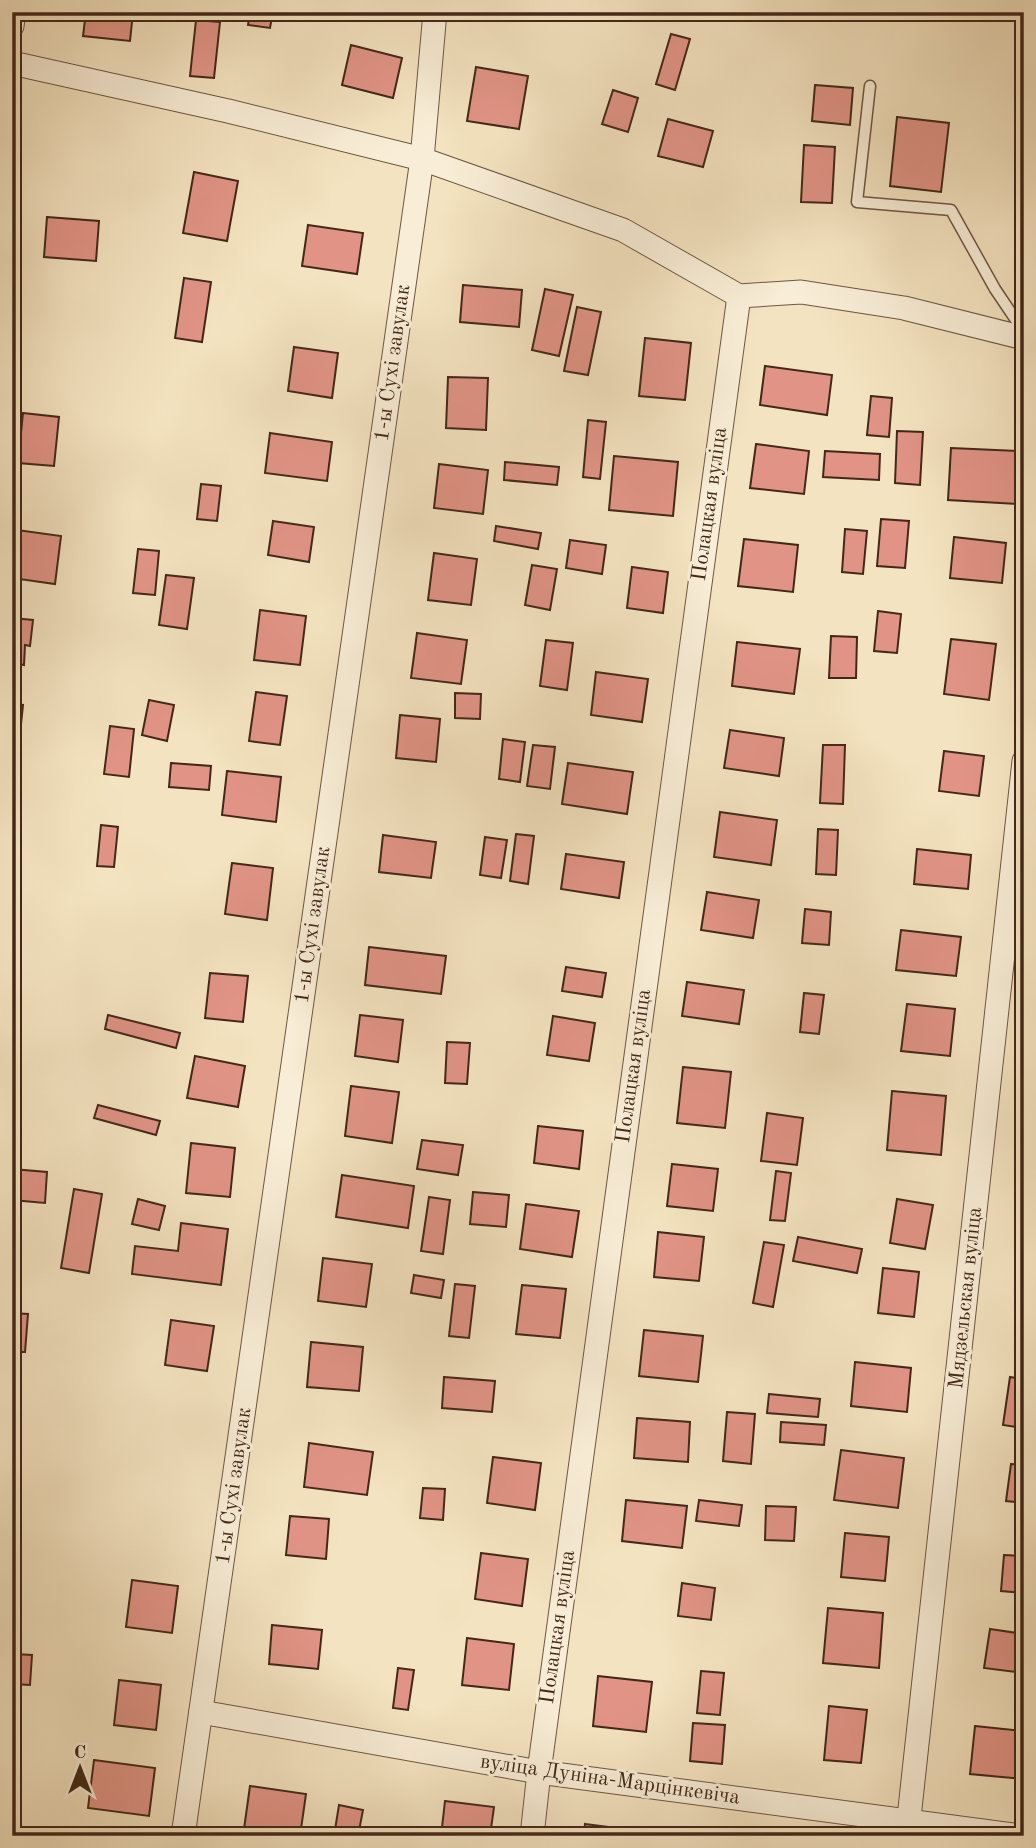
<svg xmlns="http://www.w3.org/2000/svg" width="1036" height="1848" font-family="'Old Standard TT',serif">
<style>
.building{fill:#e19486;stroke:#432719;stroke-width:2}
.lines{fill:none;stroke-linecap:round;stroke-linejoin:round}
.lane-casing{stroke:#6f5643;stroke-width:13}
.street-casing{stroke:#6f5643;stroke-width:25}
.lane{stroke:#f8edd6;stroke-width:10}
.street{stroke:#f8edd6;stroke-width:23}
.labels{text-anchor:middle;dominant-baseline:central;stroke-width:6;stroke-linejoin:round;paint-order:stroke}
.street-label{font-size:21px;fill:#432719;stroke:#f8edd6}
</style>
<rect width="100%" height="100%" fill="#f4e3c0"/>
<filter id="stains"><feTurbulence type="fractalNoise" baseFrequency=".00286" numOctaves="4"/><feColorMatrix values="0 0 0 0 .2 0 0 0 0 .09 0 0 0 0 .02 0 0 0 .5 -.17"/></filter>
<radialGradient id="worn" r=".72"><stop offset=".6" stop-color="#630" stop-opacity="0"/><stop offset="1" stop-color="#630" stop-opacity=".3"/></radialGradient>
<!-- building -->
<g class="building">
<polygon points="86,12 133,12 130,41 83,36"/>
<polygon points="250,12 273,12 270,28 248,25"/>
<polygon points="196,20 220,22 214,78 190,76"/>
<polygon points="671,34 690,39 675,90 656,84"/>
<polygon points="351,45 402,58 393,98 342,85"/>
<polygon points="476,67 528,76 519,129 467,121"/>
<polygon points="815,85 853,88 850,125 812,121"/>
<polygon points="613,90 638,98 628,132 602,124"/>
<polygon points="897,117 949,123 941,192 890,186"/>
<polygon points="668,119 713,131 703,167 658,156"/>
<polygon points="804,145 835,147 832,203 801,202"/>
<polygon points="194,172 238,181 227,241 183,233"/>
<polygon points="47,217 99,221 96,261 44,257"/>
<polygon points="308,225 363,233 357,274 302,266"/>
<polygon points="184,278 211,282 202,342 175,338"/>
<polygon points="463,285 522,290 519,327 460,322"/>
<polygon points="545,289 573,295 559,356 532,350"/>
<polygon points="577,307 601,312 588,375 564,371"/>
<polygon points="645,338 691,343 685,400 639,396"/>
<polygon points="294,347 338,353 332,398 288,391"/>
<polygon points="765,366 832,375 827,415 760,405"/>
<polygon points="448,377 488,378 486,430 446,428"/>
<polygon points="871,396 892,398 889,437 867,435"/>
<polygon points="23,413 59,417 54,466 18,463"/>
<polygon points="588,420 606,422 600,479 583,477"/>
<polygon points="897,431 923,432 920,485 895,483"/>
<polygon points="270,433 332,442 327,481 265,473"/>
<polygon points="756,444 809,451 804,494 750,488"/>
<polygon points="951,448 1020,451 1017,504 948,500"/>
<polygon points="825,451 880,454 879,480 823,477"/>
<polygon points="614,456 678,462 673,516 609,510"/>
<polygon points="505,462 559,467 557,485 504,480"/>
<polygon points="439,464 488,470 483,514 434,508"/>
<polygon points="201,484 221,486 217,521 197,519"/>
<polygon points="881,519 909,521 905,568 877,566"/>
<polygon points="273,521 314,527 309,562 268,555"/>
<polygon points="496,526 541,533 538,549 494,541"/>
<polygon points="845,529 867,531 863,574 842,572"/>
<polygon points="17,530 61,536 55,584 12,578 12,562"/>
<polygon points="954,537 1006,543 1002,583 950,578"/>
<polygon points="744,539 798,545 793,592 738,586"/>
<polygon points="570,540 606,545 602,574 566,568"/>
<polygon points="138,549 159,551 155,595 133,593"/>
<polygon points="434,553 477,559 471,605 428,600"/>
<polygon points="532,565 557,569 550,610 525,605"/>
<polygon points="632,567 668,572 663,613 627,608"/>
<polygon points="166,575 194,578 187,629 159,625"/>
<polygon points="260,610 306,616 300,665 254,660"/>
<polygon points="878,611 901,614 897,653 874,651"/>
<polygon points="12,618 33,620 30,646 25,645 24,665 12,663"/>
<polygon points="417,633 467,640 461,684 411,678"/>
<polygon points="831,636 857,637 856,678 829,678"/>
<polygon points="951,639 996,644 989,700 944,694"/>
<polygon points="546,640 573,643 567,690 540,686"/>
<polygon points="737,642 800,649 794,694 732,686"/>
<polygon points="596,672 648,679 642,722 591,715"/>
<polygon points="256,692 287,696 280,745 249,741"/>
<polygon points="455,693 481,694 480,719 455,718"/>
<polygon points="149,700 174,705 167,741 142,735"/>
<polygon points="12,704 23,705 18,753 12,752"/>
<polygon points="400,715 440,719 436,762 396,758"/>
<polygon points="110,726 134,729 129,777 104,774"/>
<polygon points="730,730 784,738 779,776 724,768"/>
<polygon points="503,739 525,742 520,782 499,779"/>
<polygon points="533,745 555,747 550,789 527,786"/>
<polygon points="823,745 845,745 843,804 820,803"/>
<polygon points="944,751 984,756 979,796 939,791"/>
<polygon points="171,763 211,766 209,790 169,787"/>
<polygon points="568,763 633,772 627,814 562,804"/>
<polygon points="227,771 281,777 276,822 222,815"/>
<polygon points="12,792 21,793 19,822 14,821 12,846"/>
<polygon points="720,812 777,820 771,865 714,857"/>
<polygon points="101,825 118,827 114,867 97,866"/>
<polygon points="818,829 838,830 836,875 816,874"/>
<polygon points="516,834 534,836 528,884 510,881"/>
<polygon points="383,835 436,842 431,878 379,872"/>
<polygon points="485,837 507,840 501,878 480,875"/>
<polygon points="917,849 971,855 968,889 914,884"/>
<polygon points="566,854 624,862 619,898 561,889"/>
<polygon points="232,863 273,868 267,920 225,914"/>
<polygon points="707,892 759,900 753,938 701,930"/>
<polygon points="805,909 831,912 829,945 802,943"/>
<polygon points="901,930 961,937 956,976 896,970"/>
<polygon points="369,947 446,956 441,994 365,985"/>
<polygon points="566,967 606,973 602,997 562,991"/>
<polygon points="210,973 248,976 243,1022 205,1018"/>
<polygon points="687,982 744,990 739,1024 682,1016"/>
<polygon points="804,993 824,995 819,1034 800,1032"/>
<polygon points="907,1004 955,1009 950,1056 901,1051"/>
<polygon points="108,1015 180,1033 176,1048 105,1029"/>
<polygon points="360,1015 403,1020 398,1062 355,1056"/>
<polygon points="553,1016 595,1023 589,1061 547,1055"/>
<polygon points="447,1042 470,1043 467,1084 445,1083"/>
<polygon points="195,1056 245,1066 238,1107 187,1098"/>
<polygon points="683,1067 731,1072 725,1128 677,1123"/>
<polygon points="351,1086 399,1092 392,1143 345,1136"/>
<polygon points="892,1091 946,1096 941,1155 887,1150"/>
<polygon points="98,1105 160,1121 156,1135 94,1118"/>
<polygon points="767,1113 803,1118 797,1165 761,1161"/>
<polygon points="538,1126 583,1131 579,1169 534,1163"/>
<polygon points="422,1140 463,1145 458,1175 417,1169"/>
<polygon points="191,1143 235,1148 230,1197 186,1193"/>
<polygon points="672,1164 718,1169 713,1211 667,1206"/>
<polygon points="12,1169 47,1172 45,1203 12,1200"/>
<polygon points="776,1171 791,1173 785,1221 770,1220"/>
<polygon points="342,1175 414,1186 408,1228 336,1217"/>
<polygon points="74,1189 102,1194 89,1273 61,1268"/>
<polygon points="473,1192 509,1195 506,1227 470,1224"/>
<polygon points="429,1197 450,1200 443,1254 421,1251"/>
<polygon points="138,1199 165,1206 159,1230 132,1224"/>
<polygon points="897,1199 933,1205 925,1249 890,1243"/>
<polygon points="526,1204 579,1211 572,1257 520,1249"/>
<polygon points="181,1223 228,1229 221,1285 132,1274 135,1246 178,1251"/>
<polygon points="658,1232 704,1237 699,1281 654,1277"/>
<polygon points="798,1237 862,1249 857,1273 793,1261"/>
<polygon points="764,1242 784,1245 773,1307 753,1303"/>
<polygon points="323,1258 372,1264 366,1307 318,1301"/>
<polygon points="883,1268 919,1272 914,1317 878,1313"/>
<polygon points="414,1275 444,1280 441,1298 411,1293"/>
<polygon points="455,1284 475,1286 469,1338 449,1336"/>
<polygon points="522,1285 566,1289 560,1338 516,1334"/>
<polygon points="12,1313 28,1314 25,1352 12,1352"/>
<polygon points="171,1320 214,1326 207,1371 165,1365"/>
<polygon points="644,1330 703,1336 698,1382 639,1376"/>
<polygon points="311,1342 363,1347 359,1391 307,1387"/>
<polygon points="855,1362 911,1368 907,1412 851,1406"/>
<polygon points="444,1377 495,1381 492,1412 442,1408"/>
<polygon points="1010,1377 1024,1379 1024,1428 1003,1425"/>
<polygon points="769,1394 820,1399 818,1417 767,1413"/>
<polygon points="727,1412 755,1414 751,1464 723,1461"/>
<polygon points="637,1418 690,1422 688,1462 634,1458"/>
<polygon points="781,1422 826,1425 824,1445 780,1442"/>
<polygon points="309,1443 373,1452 367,1495 304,1487"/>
<polygon points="841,1450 904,1458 898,1508 834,1500"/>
<polygon points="493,1457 541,1463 535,1510 487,1503"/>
<polygon points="1011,1464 1024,1465 1024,1503 1006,1501"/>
<polygon points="423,1488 445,1489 443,1520 420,1518"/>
<polygon points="626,1500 687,1506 682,1548 622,1541"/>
<polygon points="699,1500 742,1505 739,1526 696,1521"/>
<polygon points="766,1506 796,1507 794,1541 765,1540"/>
<polygon points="12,1511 21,1511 18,1556 12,1556"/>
<polygon points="290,1516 329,1519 326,1559 286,1555"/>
<polygon points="845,1533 889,1537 885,1581 841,1577"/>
<polygon points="481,1553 528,1559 522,1606 475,1599"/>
<polygon points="1004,1555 1024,1556 1024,1593 1001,1591"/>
<polygon points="132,1580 178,1586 172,1633 126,1627"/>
<polygon points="682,1583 715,1588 711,1620 678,1616"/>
<polygon points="828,1608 883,1613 879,1668 823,1663"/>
<polygon points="272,1625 322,1630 318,1669 269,1664"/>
<polygon points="990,1629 1024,1634 1024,1673 984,1668"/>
<polygon points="467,1638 514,1644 509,1690 462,1685"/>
<polygon points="14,1654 32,1655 30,1685 12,1684"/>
<polygon points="398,1668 414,1670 408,1710 393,1708"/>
<polygon points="701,1671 724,1673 720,1715 697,1713"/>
<polygon points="598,1676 652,1682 646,1732 593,1726"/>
<polygon points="119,1680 161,1685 156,1730 114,1725"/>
<polygon points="829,1706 867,1710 861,1763 824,1760"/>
<polygon points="693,1723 725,1725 722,1764 690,1761"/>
<polygon points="975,1726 1024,1731 1024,1779 970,1774"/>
<polygon points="94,1760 155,1768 149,1816 88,1808"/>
<polygon points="250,1786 306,1794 300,1836 244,1829"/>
<polygon points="445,1801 494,1807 490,1836 441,1836"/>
<polygon points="339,1805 363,1810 358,1836 334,1836"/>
<polygon points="585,1824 639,1831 639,1836 584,1836"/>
</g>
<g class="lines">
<!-- lane casing -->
<g class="lane-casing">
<polyline id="lane" points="870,86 857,202 951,210 995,289 1024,332"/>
</g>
<!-- street casing -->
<g class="street-casing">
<g id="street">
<polyline points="12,26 14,12"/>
<polyline points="12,63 228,111 422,159 623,230 739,296 801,292 904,308 1024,338"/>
<polyline points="201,1712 539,1772 1021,1836"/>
<polyline points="183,1836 422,159 435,12"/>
<polyline points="532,1836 539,1772 739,296"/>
<polyline points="907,1836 1024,761"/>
</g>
</g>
<!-- lane -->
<use href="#lane" class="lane"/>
<!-- street -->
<use href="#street" class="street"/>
</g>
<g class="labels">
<!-- street labels -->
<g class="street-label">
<text transform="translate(393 363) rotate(-82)">1-ы Сухі завулак</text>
<text transform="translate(710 504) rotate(-82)">Полацкая вуліца</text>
<text transform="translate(313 925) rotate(-82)">1-ы Сухі завулак</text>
<text transform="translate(634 1066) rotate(-82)">Полацкая вуліца</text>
<text transform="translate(966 1298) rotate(-84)">Мядзельская вуліца</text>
<text transform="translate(234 1486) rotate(-82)">1-ы Сухі завулак</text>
<text transform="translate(558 1627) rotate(-82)">Полацкая вуліца</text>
<text transform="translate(610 1780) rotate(8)">вуліца Дуніна-Марцінкевіча</text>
</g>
</g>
<!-- margin -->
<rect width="1036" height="1848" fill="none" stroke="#f4e3c0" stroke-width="42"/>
<rect x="14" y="14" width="1008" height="1820" fill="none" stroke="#432719" stroke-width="3.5"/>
<rect x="21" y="21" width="994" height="1806" fill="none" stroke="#432719" stroke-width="2"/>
<!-- north arrow -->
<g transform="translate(80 1768)" stroke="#f8edd6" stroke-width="5" paint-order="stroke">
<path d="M0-5L12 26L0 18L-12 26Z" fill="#432719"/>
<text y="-10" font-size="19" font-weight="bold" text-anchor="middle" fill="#432719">С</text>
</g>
<rect width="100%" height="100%" filter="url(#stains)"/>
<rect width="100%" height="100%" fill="url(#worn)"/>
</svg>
